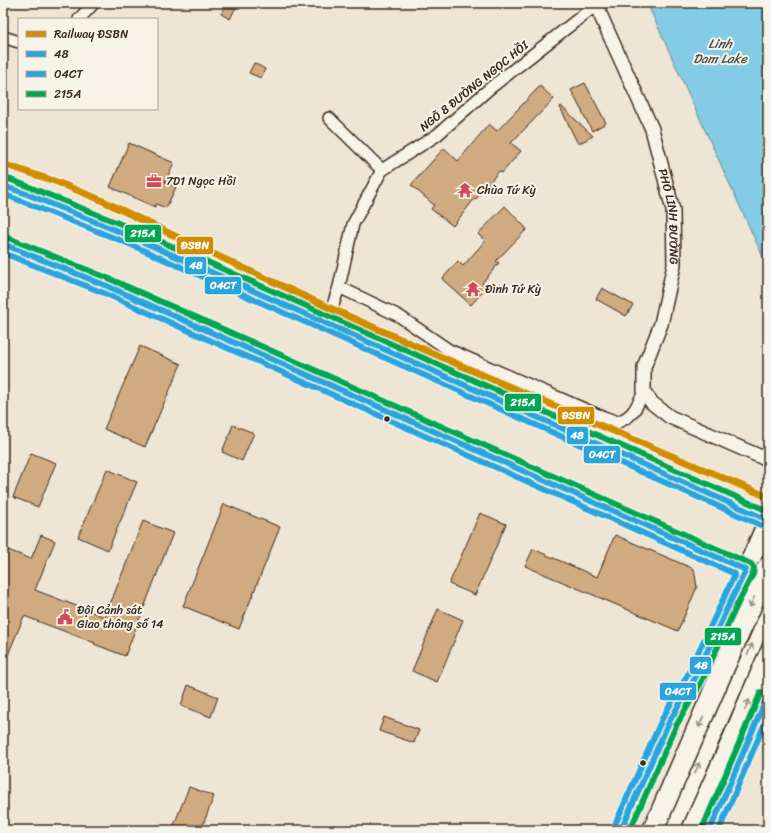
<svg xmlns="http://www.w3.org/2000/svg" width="771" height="833" font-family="Sriracha,sans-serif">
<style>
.water{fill:#84cce5;stroke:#678b95}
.building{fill:#d0ab82;stroke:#3b2a1e}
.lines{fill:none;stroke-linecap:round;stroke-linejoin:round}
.minor-casing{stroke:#3b2a1e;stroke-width:14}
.tertiary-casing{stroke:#3b2a1e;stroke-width:16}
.trunk-casing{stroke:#3b2a1e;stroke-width:21}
.minor{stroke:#f7f3e8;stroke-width:11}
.tertiary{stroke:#f7f3e8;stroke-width:13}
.trunk{stroke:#f7f3e8;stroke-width:18}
.motorway-bridge-casing{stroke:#3b2a1e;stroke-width:23;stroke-linecap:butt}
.motorway-bridge{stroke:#f7f3e8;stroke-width:20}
.bus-1-casing{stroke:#f7f3e8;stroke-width:9}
.bus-2-casing{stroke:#f7f3e8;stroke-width:9}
.bus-3-casing{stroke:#f7f3e8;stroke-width:9}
.bus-1{stroke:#2aa4dd;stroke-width:6}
.bus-2{stroke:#2aa4dd;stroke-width:6}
.bus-3{stroke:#00a651;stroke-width:6}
.rail-1-casing{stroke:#f7f3e8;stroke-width:10}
.rail-1{stroke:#d18d06;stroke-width:7}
.oneway{stroke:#998e83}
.bus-dot{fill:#3b2a1e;stroke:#f7f3e8;stroke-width:1.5}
.labels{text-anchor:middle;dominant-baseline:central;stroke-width:4;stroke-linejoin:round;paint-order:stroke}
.street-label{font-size:12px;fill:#3b2a1e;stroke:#f7f3e8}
.poi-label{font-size:12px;fill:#3b2a1e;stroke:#f7f3e8;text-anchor:start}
.water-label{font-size:13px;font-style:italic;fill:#4d5250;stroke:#f7f3e8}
.line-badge{stroke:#f7f3e8;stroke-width:1.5}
.badge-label{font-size:11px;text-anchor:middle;font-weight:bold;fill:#fff}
</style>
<rect width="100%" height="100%" fill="#efe5d4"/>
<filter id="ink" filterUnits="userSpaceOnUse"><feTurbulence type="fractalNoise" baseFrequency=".025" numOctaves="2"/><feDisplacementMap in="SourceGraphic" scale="8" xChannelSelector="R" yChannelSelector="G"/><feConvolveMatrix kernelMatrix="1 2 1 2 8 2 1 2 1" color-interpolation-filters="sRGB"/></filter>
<g filter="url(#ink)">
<!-- water -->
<polygon class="water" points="647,3 768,3 768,264 763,257"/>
<!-- building -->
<g class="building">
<polygon points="227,3 238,3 230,19 221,14"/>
<polygon points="254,63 265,69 261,78 249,73"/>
<polygon points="585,83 606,123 592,131 571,90"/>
<polygon points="540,86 554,99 511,143 521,151 502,173 499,171 476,199 475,198 453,226 431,209 434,205 411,185 444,148 458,161 489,124 497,131"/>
<polygon points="561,106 593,136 578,144 560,107"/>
<polygon points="129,143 174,163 165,182 176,187 166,208 156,204 155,207 110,187"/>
<polygon points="505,206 527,229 496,261 499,263 482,283 487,287 471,305 442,279 458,261 463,266 485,241 478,234"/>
<polygon points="602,288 633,305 626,316 596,299"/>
<polygon points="140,346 181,364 145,447 104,429"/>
<polygon points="233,425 254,433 242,461 222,452"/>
<polygon points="31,453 56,463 38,507 13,497"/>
<polygon points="107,469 137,482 108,550 78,537"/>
<polygon points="224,504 280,527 239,629 183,606"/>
<polygon points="480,513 506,524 475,595 449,584"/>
<polygon points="143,521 173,533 125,656 94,644 95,643 24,616 3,667 3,548 31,559 41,535 55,541 35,590 105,617"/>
<polygon points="615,535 694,569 697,587 678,631 525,566 533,549 597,577"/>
<polygon points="438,609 463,620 437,682 412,671"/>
<polygon points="188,685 218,697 211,717 181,706"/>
<polygon points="384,717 419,730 414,743 379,731"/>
<polygon points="189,787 214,796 201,830 172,830"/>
</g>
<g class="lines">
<!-- minor casing -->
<g class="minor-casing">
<g id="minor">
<polyline points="79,19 94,3"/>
<polyline points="3,37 19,42"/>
<polyline points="329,118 382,170"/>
<path d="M339,287L399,316L449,350L598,415L618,422C634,416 636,407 644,392"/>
<polyline points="327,323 339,287 353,224 382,170 437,135 489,89 596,5"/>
</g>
</g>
<!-- tertiary casing -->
<g class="tertiary-casing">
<g id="tertiary">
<path id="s1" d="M595,3L652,129L673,210L674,265L661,324L644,367V392L652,403L670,417L768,460"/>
</g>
</g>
<!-- trunk casing -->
<g class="trunk-casing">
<g id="trunk">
<polyline points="3,186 24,193 130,236 768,520"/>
<polyline points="3,244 107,286 768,580"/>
<polyline points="621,830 669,722 694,680 731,600 746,570 768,520"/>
<polyline points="672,830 701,760 768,607"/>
<polyline points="710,830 741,759 768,695"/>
</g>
</g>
<!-- minor -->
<use href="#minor" class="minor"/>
<!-- tertiary -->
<use href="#tertiary" class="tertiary"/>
<!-- trunk -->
<use href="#trunk" class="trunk"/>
<!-- motorway-bridge casing -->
<g class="motorway-bridge-casing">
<g id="motorway-bridge">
<polyline points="653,830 768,567"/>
<polyline points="692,830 729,748 768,657"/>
</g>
</g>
<!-- motorway-bridge -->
<use href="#motorway-bridge" class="motorway-bridge"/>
<!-- bus-1 casing -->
<g class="bus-1-casing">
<g id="bus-1">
<polyline points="3,186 24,193 130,236 768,520"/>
<polyline points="3,244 107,286 746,570 731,600 694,680 669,722 621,830"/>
<polyline points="710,830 768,695"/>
</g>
</g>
<!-- bus-2 casing -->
<g class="bus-2-casing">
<g id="bus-2">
<polyline points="3,194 21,201 127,243 765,527"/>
<polyline points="3,253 104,293 735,574 687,676 662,719 614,827"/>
<polyline points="719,830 768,716"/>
</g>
</g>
<!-- bus-3 casing -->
<g class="bus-3-casing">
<g id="bus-3">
<polyline points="6,178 27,186 133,229 768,511"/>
<polyline points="6,237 110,279 751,564 754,568 753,574 738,603 701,683 676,726 630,830"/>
<polyline points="703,827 761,692"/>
</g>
</g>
<!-- bus-1 -->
<use href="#bus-1" class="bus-1"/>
<!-- bus-2 -->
<use href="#bus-2" class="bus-2"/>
<!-- bus-3 -->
<use href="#bus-3" class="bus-3"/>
<!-- rail-1 casing -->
<g class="rail-1-casing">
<polyline id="rail-1" points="3,164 57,182 101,200 179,238 332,309 503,384 768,497"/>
</g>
<!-- rail-1 -->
<use href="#rail-1" class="rail-1"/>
</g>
<!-- one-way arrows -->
<defs><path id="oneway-shaft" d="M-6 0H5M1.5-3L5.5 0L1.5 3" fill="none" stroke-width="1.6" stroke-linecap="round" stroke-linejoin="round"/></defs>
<g class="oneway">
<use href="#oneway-shaft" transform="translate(752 602) rotate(113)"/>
<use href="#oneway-shaft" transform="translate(750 649) rotate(-66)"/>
<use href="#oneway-shaft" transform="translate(747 705) rotate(-67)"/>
<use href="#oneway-shaft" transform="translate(701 722) rotate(113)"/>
<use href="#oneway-shaft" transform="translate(697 768) rotate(-68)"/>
</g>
</g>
<!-- icons -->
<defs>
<g id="office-bare" transform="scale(1.2)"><path d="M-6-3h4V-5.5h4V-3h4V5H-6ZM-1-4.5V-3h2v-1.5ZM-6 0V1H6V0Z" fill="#d1495b" stroke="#f7f3e8" stroke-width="2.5" paint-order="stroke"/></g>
<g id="temple-bare" transform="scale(1.2)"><path d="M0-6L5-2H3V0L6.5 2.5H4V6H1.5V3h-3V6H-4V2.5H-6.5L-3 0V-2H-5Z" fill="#d1495b" stroke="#f7f3e8" stroke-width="2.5" paint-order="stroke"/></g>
<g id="civic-bare" transform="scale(1.2)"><path d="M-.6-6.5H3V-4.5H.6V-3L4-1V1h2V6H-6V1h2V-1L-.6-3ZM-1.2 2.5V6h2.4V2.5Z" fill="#d1495b" stroke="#f7f3e8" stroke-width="2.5" paint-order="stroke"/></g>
</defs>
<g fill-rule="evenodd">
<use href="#office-bare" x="154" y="181"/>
<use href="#temple-bare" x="465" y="190"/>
<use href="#temple-bare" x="473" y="289"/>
<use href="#civic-bare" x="65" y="617"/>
</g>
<!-- markers -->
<g class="bus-dot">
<circle cx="387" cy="419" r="3.5"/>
<circle cx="643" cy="763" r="3.5"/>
</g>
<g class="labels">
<!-- street labels -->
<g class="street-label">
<text transform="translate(474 86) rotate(-39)">NGÕ 8 ĐƯỜNG NGỌC HỒI</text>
<text stroke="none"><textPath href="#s1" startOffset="228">PHỐ LINH ĐƯỜNG</textPath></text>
</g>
<!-- poi labels -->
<g class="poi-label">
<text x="166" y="181">7D1 Ngọc Hồi</text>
<text x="477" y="190">Chùa Tứ Kỳ</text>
<text x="485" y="289">Đình Tứ Kỳ</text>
<text x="77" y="610">Đội Cảnh sát<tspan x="77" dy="14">Giao thông số 14</tspan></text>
</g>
<!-- water labels -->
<g class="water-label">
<text x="720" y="43">Linh<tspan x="720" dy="15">Dam Lake</tspan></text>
</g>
</g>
<g class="line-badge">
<rect x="124" y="224" width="38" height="19" rx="4" fill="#00a651"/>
<rect x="176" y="236" width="38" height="19" rx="4" fill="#d18d06"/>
<rect x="184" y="256" width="23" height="19" rx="4" fill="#2aa4dd"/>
<rect x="204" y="276" width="38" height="19" rx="4" fill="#2aa4dd"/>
<rect x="504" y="393" width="38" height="19" rx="4" fill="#00a651"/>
<rect x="557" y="406" width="38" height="19" rx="4" fill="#d18d06"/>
<rect x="566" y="426" width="23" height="19" rx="4" fill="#2aa4dd"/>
<rect x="583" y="445" width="38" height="19" rx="4" fill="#2aa4dd"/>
<rect x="704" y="627" width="38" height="19" rx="4" fill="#00a651"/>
<rect x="689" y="656" width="23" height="19" rx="4" fill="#2aa4dd"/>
<rect x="659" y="682" width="38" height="19" rx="4" fill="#2aa4dd"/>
</g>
<g class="badge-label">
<text x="143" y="237">215A</text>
<text x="195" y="249">ĐSBN</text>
<text x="196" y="269">48</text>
<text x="223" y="289">04CT</text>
<text x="523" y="406">215A</text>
<text x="576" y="419">ĐSBN</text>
<text x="577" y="439">48</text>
<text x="602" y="458">04CT</text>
<text x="723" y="640">215A</text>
<text x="701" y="669">48</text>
<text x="678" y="695">04CT</text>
</g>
<!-- margin -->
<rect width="771" height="833" fill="none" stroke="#f7f3e8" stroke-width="16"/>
<rect x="8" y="8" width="755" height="817" fill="none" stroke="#3b2a1e" stroke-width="1.5" filter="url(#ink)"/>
<!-- legend -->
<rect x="18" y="18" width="140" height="92" fill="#f7f3e8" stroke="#aca397"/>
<rect x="26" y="31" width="20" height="6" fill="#d18d06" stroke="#aca397"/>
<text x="54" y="38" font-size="12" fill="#3b2a1e">Railway ĐSBN</text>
<rect x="26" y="51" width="20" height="6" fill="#2aa4dd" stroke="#aca397"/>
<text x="54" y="58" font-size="12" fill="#3b2a1e">48</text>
<rect x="26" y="71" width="20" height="6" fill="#2aa4dd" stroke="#aca397"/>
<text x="54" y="78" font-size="12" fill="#3b2a1e">04CT</text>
<rect x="26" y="91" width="20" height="6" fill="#00a651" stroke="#aca397"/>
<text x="54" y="98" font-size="12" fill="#3b2a1e">215A</text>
</svg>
